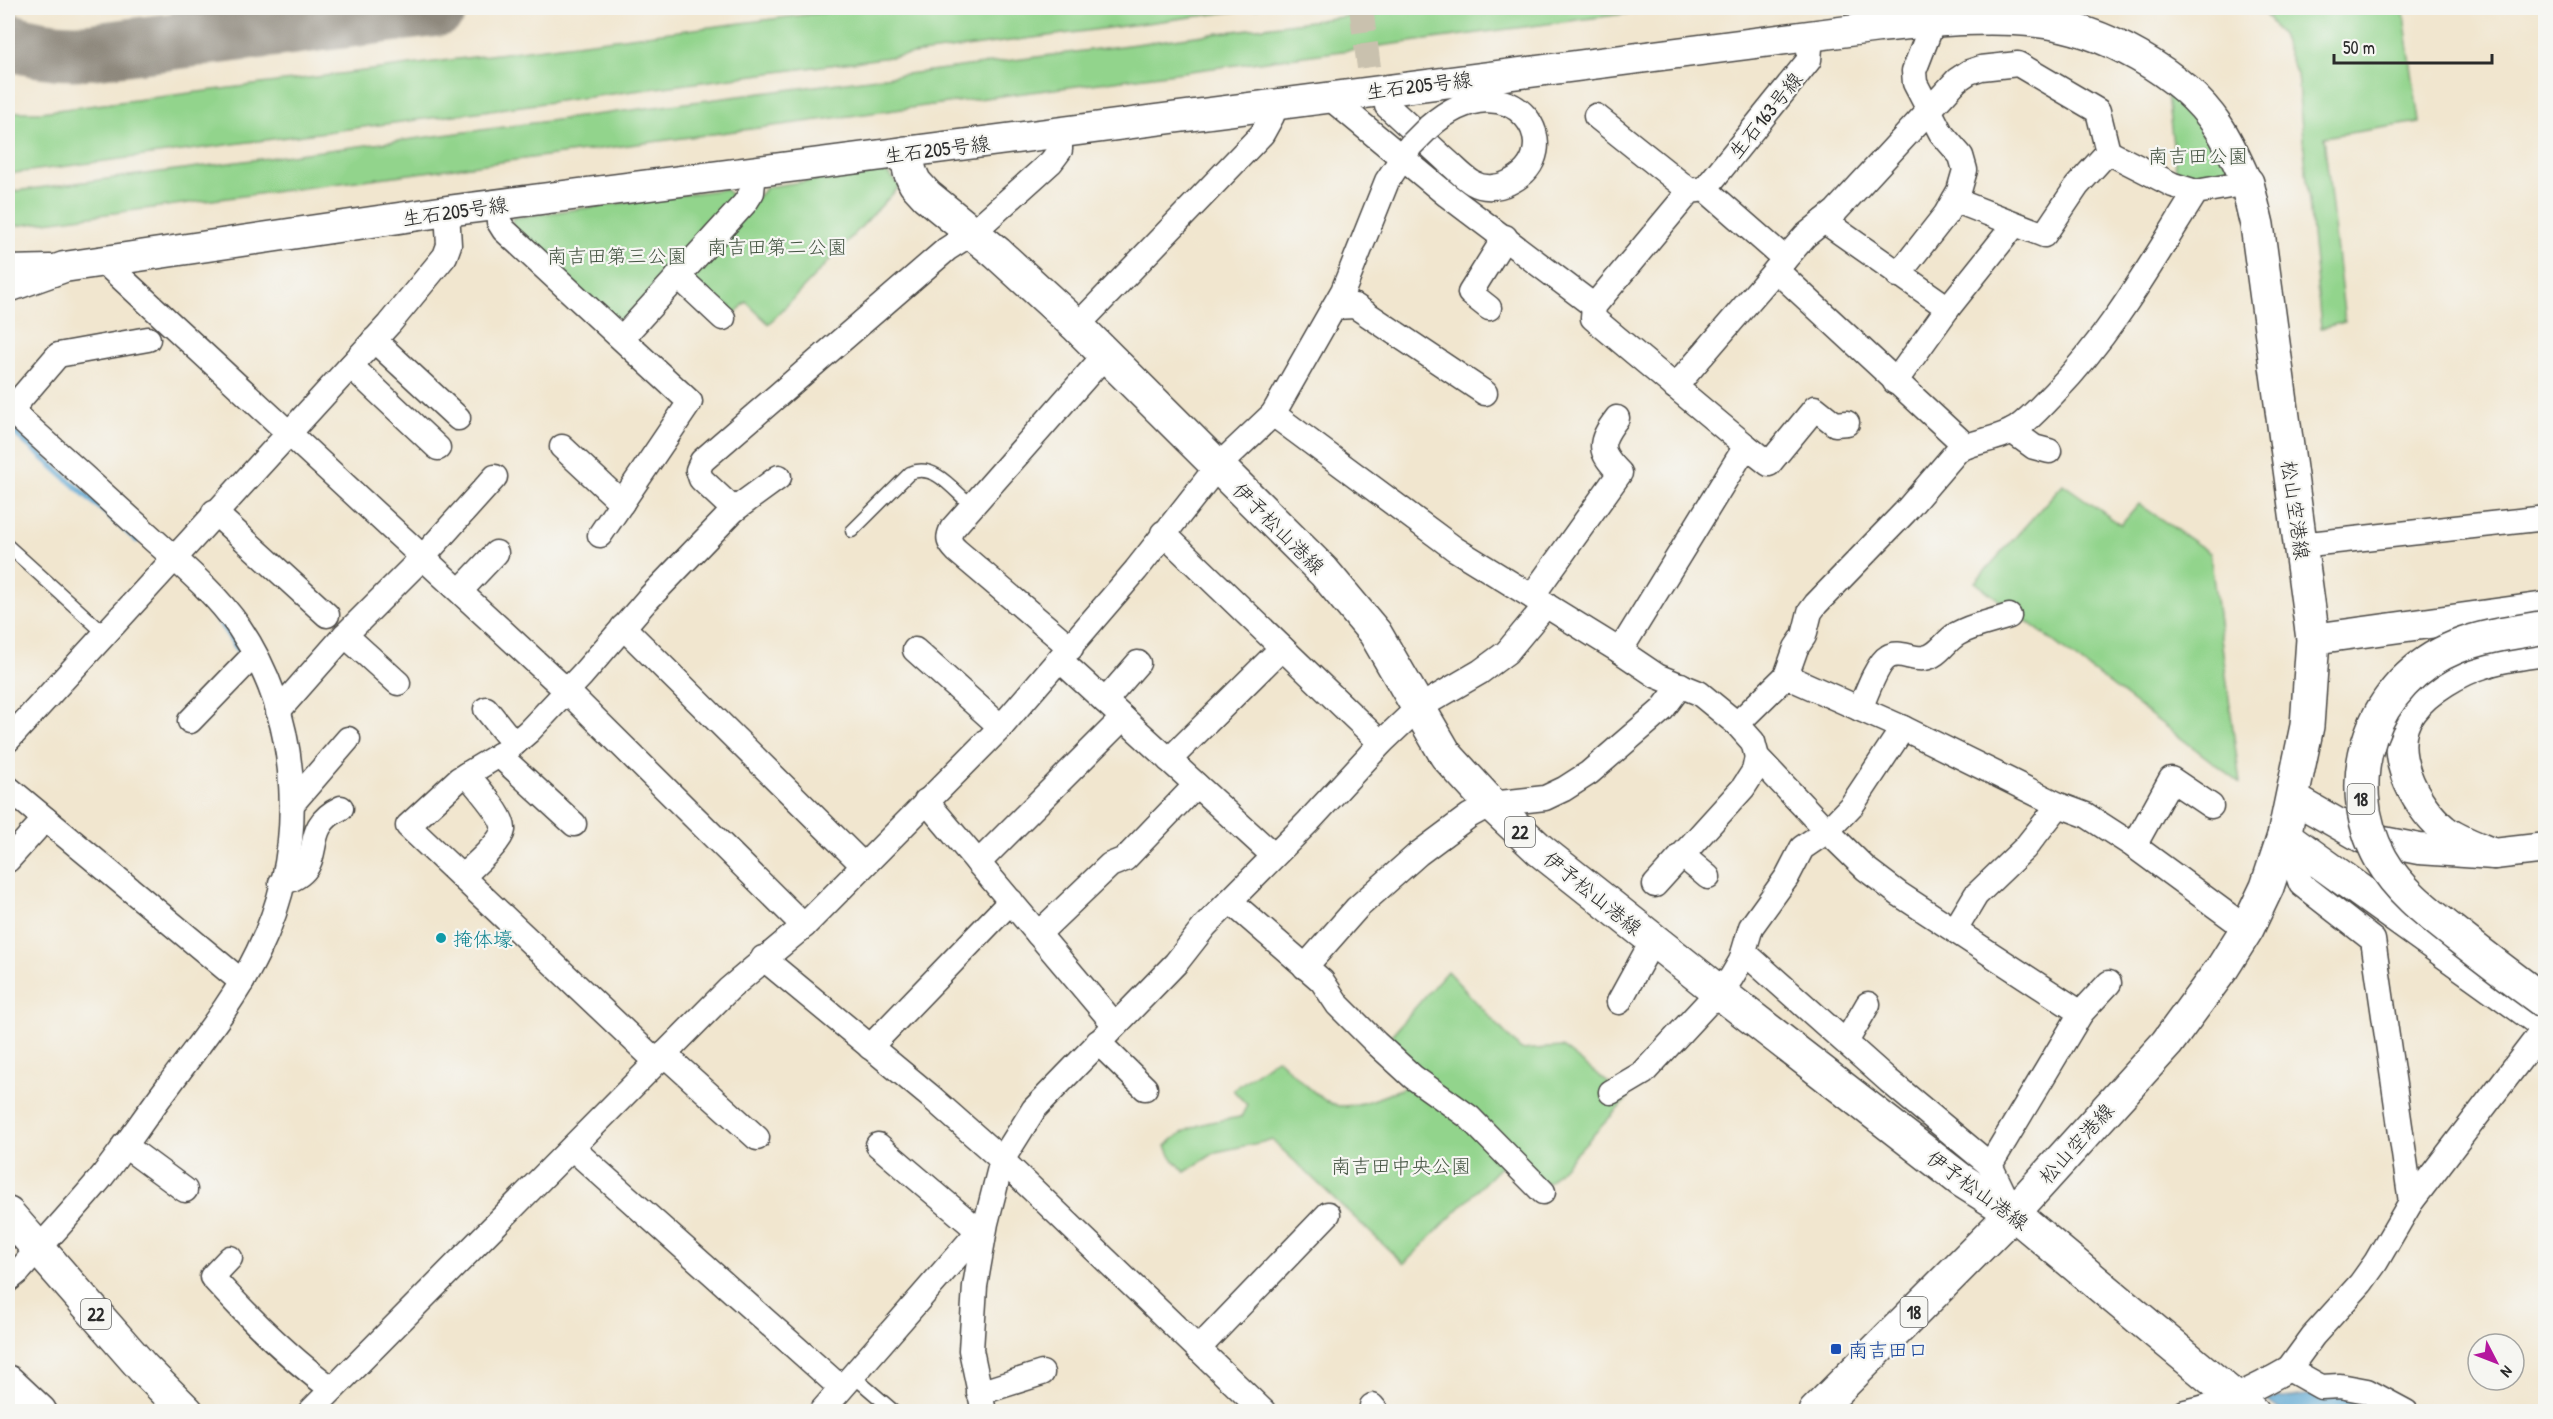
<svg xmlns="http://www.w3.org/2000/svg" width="2553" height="1419" font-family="'Patrick Hand','Klee One',sans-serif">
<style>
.green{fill:#92d48c;stroke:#5e805c;stroke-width:1.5}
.water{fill:#58a5d1;stroke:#42687e;stroke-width:1.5}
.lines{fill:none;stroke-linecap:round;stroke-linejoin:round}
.stream{stroke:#58a5d1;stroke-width:6}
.taxiway{stroke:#8e887d;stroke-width:57}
.minor-tunnel{stroke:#c9c1ae;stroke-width:24;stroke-dasharray:24 12;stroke-linecap:butt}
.service-casing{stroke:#494744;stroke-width:15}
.minor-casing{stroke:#494744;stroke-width:27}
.tertiary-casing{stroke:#494744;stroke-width:33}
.primary-casing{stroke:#494744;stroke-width:36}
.service{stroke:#fff;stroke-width:12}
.minor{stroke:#fff;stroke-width:24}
.tertiary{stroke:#fff;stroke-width:30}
.primary{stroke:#fff;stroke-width:33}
.minor-bridge-casing{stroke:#494744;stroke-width:27;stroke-linecap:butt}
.primary-bridge-casing{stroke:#494744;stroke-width:36;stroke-linecap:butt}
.minor-bridge{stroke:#fff;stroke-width:24}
.primary-bridge{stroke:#fff;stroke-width:33}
.culture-dot{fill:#0f9aa8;stroke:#f6f6f2;stroke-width:2}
.transit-dot{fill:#1a4fb4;stroke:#f6f6f2;stroke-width:2}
.labels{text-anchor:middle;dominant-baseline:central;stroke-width:4.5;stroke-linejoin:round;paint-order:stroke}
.shield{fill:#f6f6f2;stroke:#686867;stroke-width:1.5}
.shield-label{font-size:18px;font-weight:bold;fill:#2b2b2b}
.street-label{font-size:20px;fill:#2b2b2b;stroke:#f6f6f2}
.park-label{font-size:20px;fill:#455543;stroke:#f6f6f2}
.culture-label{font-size:20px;fill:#0d838f;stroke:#f6f6f2;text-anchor:start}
.transit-label{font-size:20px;fill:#164399;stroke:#f6f6f2;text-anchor:start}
</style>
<rect width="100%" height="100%" fill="#f6f6f2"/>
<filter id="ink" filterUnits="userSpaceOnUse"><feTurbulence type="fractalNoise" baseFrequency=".0167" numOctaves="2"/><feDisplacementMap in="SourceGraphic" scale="12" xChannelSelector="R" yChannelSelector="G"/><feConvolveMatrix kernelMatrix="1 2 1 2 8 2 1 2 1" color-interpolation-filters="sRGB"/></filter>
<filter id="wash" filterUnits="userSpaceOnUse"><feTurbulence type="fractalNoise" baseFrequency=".008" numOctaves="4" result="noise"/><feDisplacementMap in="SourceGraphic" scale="24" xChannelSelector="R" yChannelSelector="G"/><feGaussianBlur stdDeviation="1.35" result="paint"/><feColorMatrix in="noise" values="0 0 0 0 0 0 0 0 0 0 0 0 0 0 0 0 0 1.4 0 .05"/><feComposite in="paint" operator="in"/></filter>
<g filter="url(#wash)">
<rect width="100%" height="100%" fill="#f1e6cf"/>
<!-- green -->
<g class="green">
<polygon points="859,8 1260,8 8,174 8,112 41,112"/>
<polygon points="1410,8 1669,8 8,227 8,192"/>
<polygon points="2260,8 2403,8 2419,122 2324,137 2345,322 2321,328 2297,75 2281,35"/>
<path d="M2167,95C2198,110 2214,143 2233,170L2224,175L2180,182L2177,178Z"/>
<polygon points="884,170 900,186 769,324 746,302 732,317 686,275 767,187"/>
<polygon points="725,189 734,197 627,319 613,319 513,229 512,218"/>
<polygon points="2063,484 2121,525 2139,504 2210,553 2240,783 1975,582"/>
<path d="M1447,971L1521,1050L1562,1047L1628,1098L1548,1183L1501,1166L1404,1264L1272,1140L1216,1152L1185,1172L1171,1157L1166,1146C1186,1124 1213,1121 1241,1117L1247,1105L1233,1090L1277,1058C1287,1068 1322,1102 1334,1105C1357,1111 1404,1088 1426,1077L1387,1040Z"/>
</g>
<!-- water -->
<polygon class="water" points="2323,1393 2350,1393 2394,1411 2281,1411 2266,1400"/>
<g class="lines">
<!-- stream -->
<g class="stream">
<polyline points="8,427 137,540"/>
<polyline points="203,602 221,623 241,654"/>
</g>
<!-- taxiway -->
<path class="taxiway" d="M8,41C37,51 64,54 95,51L439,8"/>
</g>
</g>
<g filter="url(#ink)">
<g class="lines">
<!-- minor-tunnel -->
<polyline class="minor-tunnel" points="1361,8 1370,75 1387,105"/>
<!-- service casing -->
<g class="service-casing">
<g id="service">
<path d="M852,531L910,473C935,462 954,491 972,506"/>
<polyline points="8,546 105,634"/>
<polyline points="852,1375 895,1412"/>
</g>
</g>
<!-- minor casing -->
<g class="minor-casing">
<g id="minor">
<polyline points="1329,97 1447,195 1594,306"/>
<path d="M1387,106C1408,125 1428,144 1448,162C1456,169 1464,178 1473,183C1483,189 1498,188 1508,183C1574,153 1513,53 1429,127"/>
<polyline points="1596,116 1690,191"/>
<polyline points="1705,189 1809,60 1811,36"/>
<polyline points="1954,200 2044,235 2077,186 2108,152 2173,185 2196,192"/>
<polyline points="497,205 499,222 504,230 690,402 600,535"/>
<polyline points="1824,221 1948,308 1895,382"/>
<polyline points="103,261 567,691 804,926"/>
<polyline points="8,268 50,267"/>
<polyline points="1776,270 1966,446"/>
<polyline points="1898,275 1946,214 1959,191 1965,170 1961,156 1941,133 1915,83 1914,71 1933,22"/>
<polyline points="678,276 723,318"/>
<polyline points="1334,307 1355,306 1485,393"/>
<polyline points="1489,308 1470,293 1505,237"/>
<polyline points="1948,308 2015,224"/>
<polyline points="1077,326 1262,134 1272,116 1273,104"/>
<polyline points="622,338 745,203 752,192 754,172"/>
<polyline points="374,340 458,418"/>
<polyline points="351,366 438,448"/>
<polyline points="1675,387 1805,236 1836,211 1957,80 1969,72 1981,68 2018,64 2098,111 2108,152"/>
<path d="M8,408C54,450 100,491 146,533C178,562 214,591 239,627C303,722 308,851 258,952C234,1002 198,1045 166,1089C144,1118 123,1150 100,1179C74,1210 46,1240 19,1271L8,1280"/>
<polyline points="10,411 58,355 148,339"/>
<polyline points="1273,414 1455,549 1620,651 1657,676 1699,693 1737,724 1753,742 1757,757 1827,831 1802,848 1787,877 1751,927 1741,961 1731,978 1643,1073 1611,1092"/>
<polyline points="2012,431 2034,447 2049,451"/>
<polyline points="1746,446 1769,464 1815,408 1835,424 1847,423"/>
<polyline points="562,447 622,503"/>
<polyline points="734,510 701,479 698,470 702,461 947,249 972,233 1051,162 1060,150 1060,133"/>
<polyline points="214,512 327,615"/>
<polyline points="1163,533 1381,743"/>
<polyline points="2300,545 2546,518"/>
<polyline points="460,591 496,553"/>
<path d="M1532,596L1620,473C1598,451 1598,443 1617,418"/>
<polyline points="623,627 863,865"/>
<polyline points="345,635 423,557 495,477"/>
<path d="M1071,648L957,551C949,543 947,539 952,529L1106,354"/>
<polyline points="915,650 1001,727"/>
<polyline points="1620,651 1746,446 1593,318 1594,306 1690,191 1705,189 1785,259"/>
<polyline points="1060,660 1273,855"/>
<path d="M1786,676L1796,648L1804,636L1810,612L1816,604L1905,512L1958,450C1977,440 1999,440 2017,428C2031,418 2042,405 2054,393C2112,334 2152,262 2196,192L2247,183"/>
<polyline points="1105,701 1138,663"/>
<polyline points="486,709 514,744"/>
<path d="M1860,709C1865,697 1877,663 1888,657C1899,650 1912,660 1924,658C1939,656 1944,642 1957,634C1972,625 1992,622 2009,616"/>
<polyline points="278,711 345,635 398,683"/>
<polyline points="190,721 254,655"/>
<polyline points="1737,724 1786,676 1903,728 2059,805 2086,815 2134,846 2247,929"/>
<polyline points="1903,728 1852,805 1827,831 1866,869 1899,894 2081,1013"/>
<polyline points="8,740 389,324 445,256 449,245 447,211"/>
<polyline points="499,755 574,824"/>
<polyline points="1169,760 1282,648"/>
<polyline points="8,788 242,982"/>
<polyline points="926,801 1115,1025"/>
<polyline points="292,804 348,739"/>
<polyline points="2284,836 2301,884 2373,940 2411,1202"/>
<polyline points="2134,846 2171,779 2211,806"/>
<polyline points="1682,855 1708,877"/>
<polyline points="8,860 45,819"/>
<polyline points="978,863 1123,718"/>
<path d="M462,877C472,867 501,843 503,830C505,817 476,786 467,774"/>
<path d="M281,883C333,869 294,830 341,808"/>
<polyline points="1655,885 1743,788 1754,771 1757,757"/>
<polyline points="1230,901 1322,981 1338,1005 1376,1043 1413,1077 1469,1117 1543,1192"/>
<polyline points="1955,930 1976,895 2025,848 2059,805"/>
<polyline points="1038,934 1110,865 1125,859 1196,785"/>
<polyline points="1744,952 1889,1081 1990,1165"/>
<polyline points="763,958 931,1097 1002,1160 1264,1412"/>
<polyline points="1305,967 1357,908 1418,854 1469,816 1491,804 1545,798 1564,789 1589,773 1662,710 1681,685"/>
<polyline points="1619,1002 1653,940"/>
<polyline points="1098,1042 1145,1088"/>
<polyline points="1846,1042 1868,1004"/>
<polyline points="870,1047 1011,901"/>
<polyline points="664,1054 757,1138"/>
<polyline points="657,1062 408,826 459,779 506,751 529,731 582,675 647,600 734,510 779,477"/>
<polyline points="124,1145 185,1190"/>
<polyline points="878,1145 979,1231"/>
<polyline points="572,1148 841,1388"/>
<polyline points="2013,1213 1990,1165 2081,1013 2109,983"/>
<path d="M230,1258L212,1277C250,1319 287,1356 332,1389"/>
<polyline points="1198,1349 1328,1214"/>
<polyline points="2289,1369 2313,1336 2361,1283 2376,1262 2411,1202 2546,1026"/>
<polyline points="979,1393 1042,1373"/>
<polyline points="1372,1406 1377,1412"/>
<polyline points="310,1412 729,989 804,926 1001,727 1136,570 1217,467 1273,414 1343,291 1387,181 1411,145"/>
<polyline points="821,1412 985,1224"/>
<polyline points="984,1412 971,1350 975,1286 986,1223 1002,1160 1034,1109 1176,963 1205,926 1308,822 1381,743 1418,708 1480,672 1507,652 1546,605"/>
<path d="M2185,1412C2222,1405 2256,1388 2289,1369L2321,1387L2340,1386L2367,1391L2406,1412"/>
</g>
</g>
<!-- tertiary casing -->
<g class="tertiary-casing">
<g id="tertiary">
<path d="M8,287L64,267L447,211L1879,27C1931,22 1985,16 2038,22C2102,29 2182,72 2218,126C2230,144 2238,163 2247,183"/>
<polyline points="2313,639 2546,607"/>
<polyline points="2293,798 2363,838 2419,849 2494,854 2546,848"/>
<path d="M2494,854C2478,847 2457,840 2444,830C2414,805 2384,748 2411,711C2427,689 2460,670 2487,662C2505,656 2526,654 2546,651"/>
</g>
</g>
<!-- primary casing -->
<g class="primary-casing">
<g id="primary">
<polyline points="906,153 910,172 915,183 927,196 997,253 1077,326 1324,572 1375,633 1446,755 1491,804 1540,850 1719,992 1961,1180 2013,1213 2252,1412"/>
<polyline points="2284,836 2546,1024"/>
<polyline points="8,1214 143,1368 187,1412"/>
<polyline points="8,1382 40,1412"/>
<polyline points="1815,1412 2013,1213 2167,1043 2223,967 2247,929 2267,887 2284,836 2307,726 2313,639 2257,225 2247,183"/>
</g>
</g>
<!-- service -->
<use href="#service" class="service"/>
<!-- minor -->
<use href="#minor" class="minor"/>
<!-- tertiary -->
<use href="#tertiary" class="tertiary"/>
<!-- primary -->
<use href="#primary" class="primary"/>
<!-- minor-bridge casing -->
<g class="minor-bridge-casing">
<polyline id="minor-bridge" points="1411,145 1429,127"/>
</g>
<!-- primary-bridge casing -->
<g class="primary-bridge-casing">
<path id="primary-bridge" d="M2546,627C2516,632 2484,636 2456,647C2372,681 2337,780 2381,859C2399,891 2430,914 2458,936C2487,959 2516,981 2546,1003"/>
</g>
<!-- minor-bridge -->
<use href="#minor-bridge" class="minor-bridge"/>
<!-- primary-bridge -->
<use href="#primary-bridge" class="primary-bridge"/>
</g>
</g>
<!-- markers -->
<circle class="culture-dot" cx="441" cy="938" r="6"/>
<rect class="transit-dot" x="1830" y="1343" width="12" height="12" rx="3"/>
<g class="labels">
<!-- shield labels -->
<g class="shield">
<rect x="2347.5" y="784" width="27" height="30" rx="4.5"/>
<rect x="1505" y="817" width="30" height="30" rx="4.5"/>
<rect x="1900.5" y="1297" width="27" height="30" rx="4.5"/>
<rect x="81" y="1299" width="30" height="30" rx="4.5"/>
</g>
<g class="shield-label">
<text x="2361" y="799">18</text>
<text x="1520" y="832">22</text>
<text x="1914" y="1312">18</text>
<text x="96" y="1314">22</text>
</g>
<!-- street labels -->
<g class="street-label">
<text transform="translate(1419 85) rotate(-7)">生石205号線</text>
<text transform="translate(1765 115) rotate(-51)">生石163号線</text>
<text transform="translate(937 149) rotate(-7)">生石205号線</text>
<text transform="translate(455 211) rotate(-8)">生石205号線</text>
<text transform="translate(2296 510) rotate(82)">松山空港線</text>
<text transform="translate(1279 528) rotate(45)">伊予松山港線</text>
<text transform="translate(1593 893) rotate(39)">伊予松山港線</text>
<text transform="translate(2076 1143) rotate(-48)">松山空港線</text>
<text transform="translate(1978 1190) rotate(36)">伊予松山港線</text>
</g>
<!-- park labels -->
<g class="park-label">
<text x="2198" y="155">南吉田公園</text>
<text x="777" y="246">南吉田第二公園</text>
<text x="617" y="255">南吉田第三公園</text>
<text x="1401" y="1165">南吉田中央公園</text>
</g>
<!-- culture labels -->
<g class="culture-label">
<text x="453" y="938">掩体壕</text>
</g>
<!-- transit labels -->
<g class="transit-label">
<text x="1848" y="1349">南吉田口</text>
</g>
</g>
<!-- margin -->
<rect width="2553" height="1419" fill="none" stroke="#f6f6f2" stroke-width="30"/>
<!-- north arrow -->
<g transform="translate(2496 1362) rotate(132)"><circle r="28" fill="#f6f6f2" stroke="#a5a5a2" stroke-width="1.5"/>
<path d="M0-4.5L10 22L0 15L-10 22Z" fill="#b5179e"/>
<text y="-9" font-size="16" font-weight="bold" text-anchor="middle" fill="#2b2b2b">N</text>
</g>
<!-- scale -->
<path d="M2334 54v9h158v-9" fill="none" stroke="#2b2b2b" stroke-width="3"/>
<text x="2343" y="54" font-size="18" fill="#2b2b2b" stroke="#f6f6f2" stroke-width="4.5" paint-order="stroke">50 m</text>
</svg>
